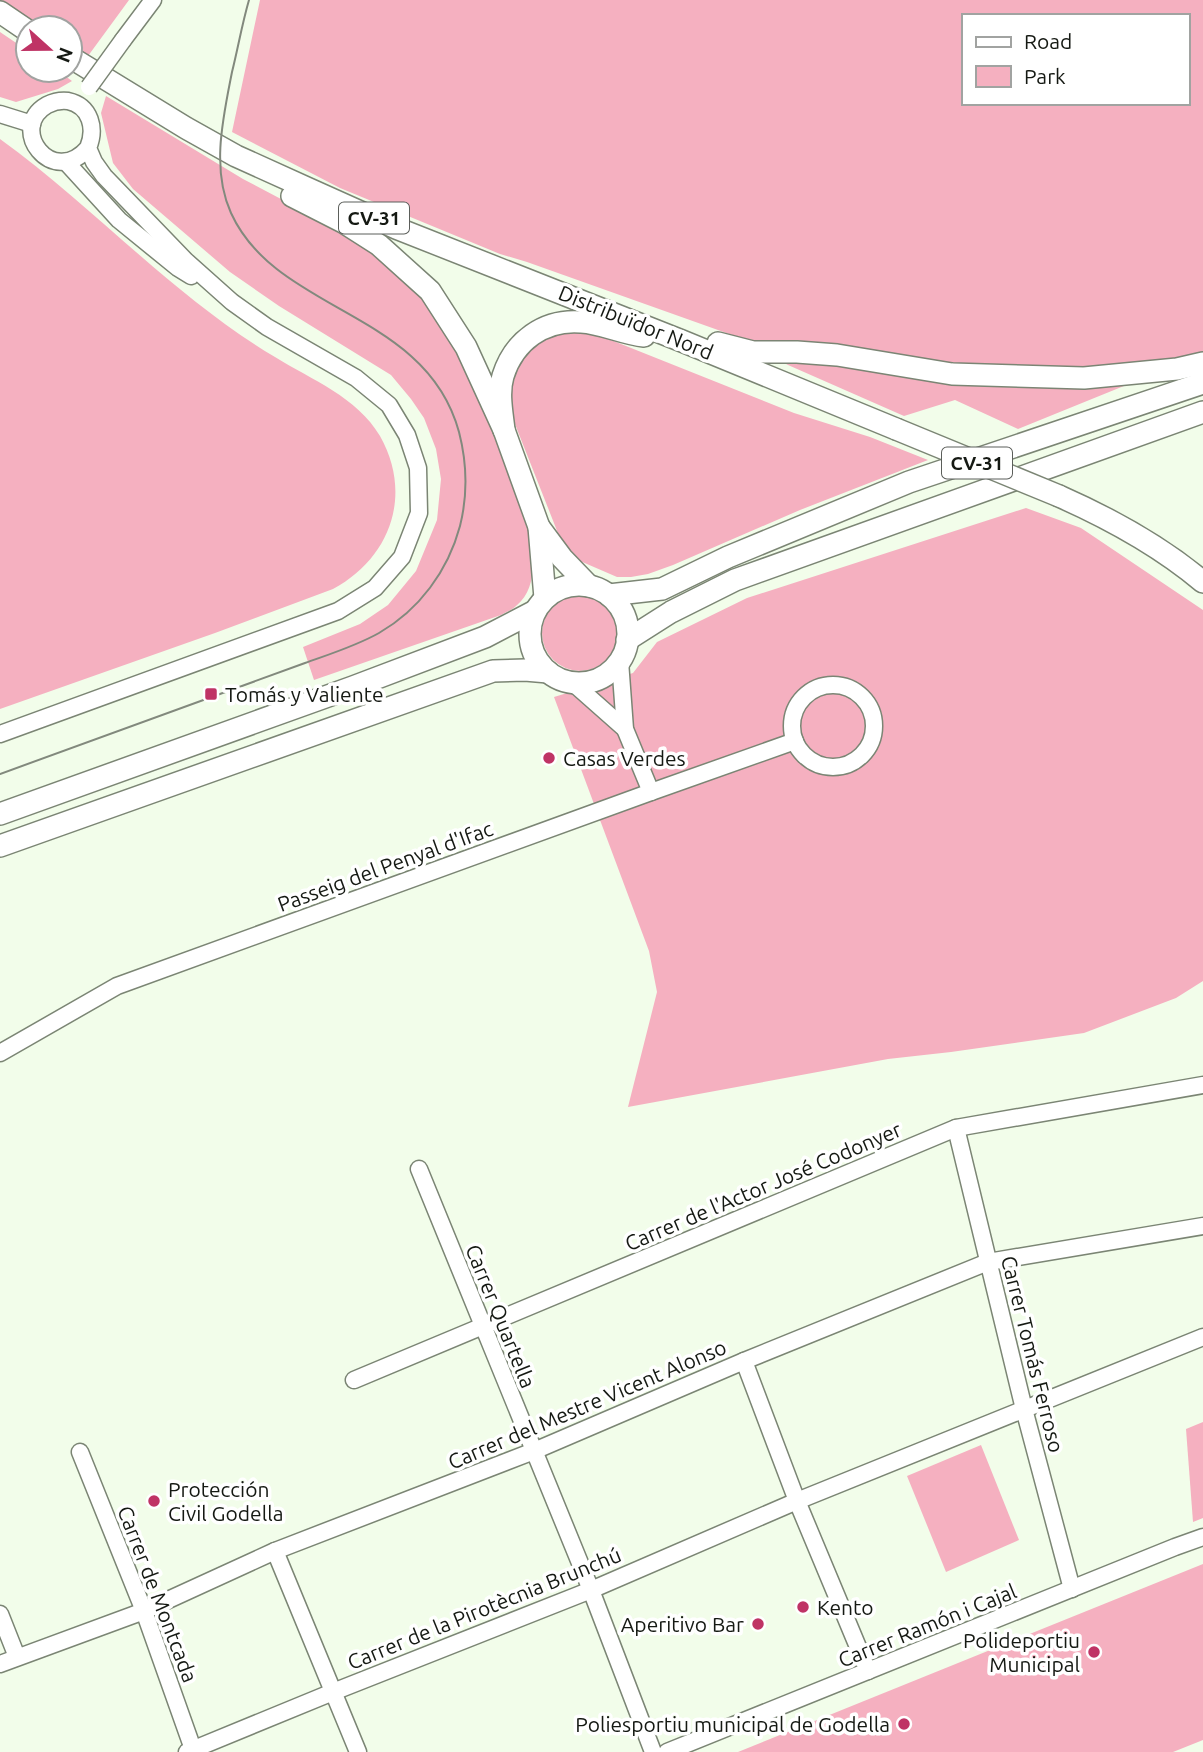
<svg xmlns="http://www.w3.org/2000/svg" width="1203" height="1752" font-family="Ubuntu,sans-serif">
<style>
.green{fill:#f5b0c0;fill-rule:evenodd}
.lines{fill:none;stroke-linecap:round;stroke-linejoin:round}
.minor-casing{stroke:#7b8574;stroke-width:19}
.major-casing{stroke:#7b8574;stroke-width:24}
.minor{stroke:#fff;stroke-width:16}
.major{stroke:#fff;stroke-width:21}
.tram{stroke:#82897d;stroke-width:2}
.minor-bridge-casing{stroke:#7b8574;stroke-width:19;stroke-linecap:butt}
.major-bridge-casing{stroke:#7b8574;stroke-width:24;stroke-linecap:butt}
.minor-bridge{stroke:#fff;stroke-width:16}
.major-bridge{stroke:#fff;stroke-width:21}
.poi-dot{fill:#bf3365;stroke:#fff;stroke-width:2.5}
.labels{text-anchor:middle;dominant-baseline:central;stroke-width:7;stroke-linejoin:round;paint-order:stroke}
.shield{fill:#fff;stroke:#5b5e5a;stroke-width:2}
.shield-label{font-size:19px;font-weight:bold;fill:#151913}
.street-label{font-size:21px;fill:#151913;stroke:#fff}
.poi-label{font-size:21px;fill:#151913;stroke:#fff;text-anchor:start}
</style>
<rect width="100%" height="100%" fill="#f2fdea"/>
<!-- green -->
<g class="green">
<polygon points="0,0 129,0 88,56 70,46 70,28 40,28"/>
<path d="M260,0H1203V358L1183,362L1018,429L955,400L904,416L788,365L732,335L527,262L500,254L340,188L232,132ZM963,16H1187V103H963Z"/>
<polygon points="0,32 28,51 28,70 57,70 72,81 58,89 16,102 0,97"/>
<path d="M106,96L243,179L368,245L427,298L464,355L529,530C533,555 539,587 516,606C512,610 506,612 501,615L314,680L303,647L360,624L388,605L416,571L437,520L441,479L436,449L424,418L411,399L391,375L279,306L230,272L133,189L113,163L101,113Z"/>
<path d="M0,139C94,207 174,297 275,357C312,380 357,397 380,436C413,494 391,558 333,589L215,633L0,709Z"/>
<polygon points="580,330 611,340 794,413 870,437 928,460 800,510 673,565 648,574 631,577 617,577 580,561 569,553 563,546 511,414 508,390 512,374 528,348 559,332"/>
<polygon points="1026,508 1081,528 1203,610 1203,981 1176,998 1084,1033 951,1052 888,1059 628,1107 657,992 649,951 554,697 633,673 657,642 747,598"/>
<circle cx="580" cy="633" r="38"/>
<polygon points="1203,1422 1203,1518 1193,1522 1186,1429"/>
<polygon points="981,1445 1019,1540 946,1572 907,1476"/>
<polygon points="1203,1564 1203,1740 1173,1752 738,1752"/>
</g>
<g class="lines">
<!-- minor casing -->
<g class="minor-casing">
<g id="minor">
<polyline points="123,40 153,0"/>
<polyline points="0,114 32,124"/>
<polyline points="66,162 119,220 178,268 191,276"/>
<polyline points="620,661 625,729 651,792"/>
<polyline points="573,683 625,729"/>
<circle cx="833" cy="726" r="41"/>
<path d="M0,734L338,611L375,588L402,557L419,513L418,468L407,435L389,405L356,378L267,327L232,302L186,261L104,176L94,162L88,148C96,129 91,106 68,101C60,100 53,102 47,105C7,128 52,189 88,148"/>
<polyline points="0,1053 117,986 651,792 795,741"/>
<polyline points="956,1128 1024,1409 1072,1589"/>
<polyline points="419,1169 591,1590 653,1752"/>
<polyline points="744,1361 797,1501 868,1671"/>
<polyline points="354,1380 956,1128 1203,1085"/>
<polyline points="80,1452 144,1611 194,1752"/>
<polyline points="275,1551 358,1752"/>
<polyline points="0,1614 17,1657"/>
<polyline points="0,1664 144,1611 275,1551 534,1451 744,1361 988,1262 1203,1226"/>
<polyline points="187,1752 333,1692 591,1590 797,1501 1203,1337"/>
<polyline points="667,1752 1175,1547 1203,1537"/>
</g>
</g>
<!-- major casing -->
<g class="major-casing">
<g id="major">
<polyline points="0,12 28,31"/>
<polyline points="70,57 186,128 236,156 309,189 396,228 682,341 896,429"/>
<polyline points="292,196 343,222 379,245 430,291 466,347 504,430 539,527 545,598"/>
<polyline points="718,343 753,352 797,352 837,355 952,374 1084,378 1177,369 1203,363"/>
<path d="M504,430C502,412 498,393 503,376C514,341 544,319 581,322C602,323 623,334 644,336"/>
<path d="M1059,496C1111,519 1159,545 1203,582"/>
<polyline points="539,527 562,558 589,586"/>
<circle cx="579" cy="634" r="49"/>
<polyline points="609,595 662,589 728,557 909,482 1203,383"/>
<polyline points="627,640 671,612 735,580 1203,412"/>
<polyline points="0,814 353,687 485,637 535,611"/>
<polyline points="0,846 493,671 525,670 548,672"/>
</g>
</g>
<!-- minor -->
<use href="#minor" class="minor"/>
<!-- major -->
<use href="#major" class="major"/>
<!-- tram -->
<path class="tram" d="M0,774L305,663C330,654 356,646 379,633C419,610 448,571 460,526C468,494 467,463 459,432C426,310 277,314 231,213C211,169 223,118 232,72C238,48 242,24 249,0"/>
<!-- minor-bridge casing -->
<g class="minor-bridge-casing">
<polyline id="minor-bridge" points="89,87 123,40"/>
</g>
<!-- major-bridge casing -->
<g class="major-bridge-casing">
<polyline id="major-bridge" points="896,429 1059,496"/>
</g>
<!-- minor-bridge -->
<use href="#minor-bridge" class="minor-bridge"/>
<!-- major-bridge -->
<use href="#major-bridge" class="major-bridge"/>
</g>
<!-- markers -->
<g class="poi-dot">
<rect x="204" y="687" width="14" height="14" rx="3.5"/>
<circle cx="549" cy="758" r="7"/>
<circle cx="154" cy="1501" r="7"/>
<circle cx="803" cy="1607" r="7"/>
<circle cx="758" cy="1624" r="7"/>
<circle cx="1094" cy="1652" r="7"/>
<circle cx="904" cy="1724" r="7"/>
</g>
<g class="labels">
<!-- shield labels -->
<g class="shield">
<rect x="339" y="202.5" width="70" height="31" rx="5"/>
<rect x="942" y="447.5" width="70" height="31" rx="5"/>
</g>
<g class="shield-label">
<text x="374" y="218">CV-31</text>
<text x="977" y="463">CV-31</text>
</g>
<!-- street labels -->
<g class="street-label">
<text transform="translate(636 322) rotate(22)">Distribuïdor Nord</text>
<text transform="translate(385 866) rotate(-20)">Passeig del Penyal d'Ifac</text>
<text transform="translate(763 1186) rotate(-23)">Carrer de l'Actor José Codonyer</text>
<text transform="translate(501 1316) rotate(68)">Carrer Quartella</text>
<text transform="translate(1033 1354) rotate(76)">Carrer Tomás Ferroso</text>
<text transform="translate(587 1404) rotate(-23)">Carrer del Mestre Vicent Alonso</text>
<text transform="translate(158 1594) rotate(69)">Carrer de Montcada</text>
<text transform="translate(484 1608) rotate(-22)">Carrer de la Pirotècnia Brunchú</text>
<text transform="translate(927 1625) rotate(-22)">Carrer Ramón i Cajal</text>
</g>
<!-- poi labels -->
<g class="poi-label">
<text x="225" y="694">Tomás y Valiente</text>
<text x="563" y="758">Casas Verdes</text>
<text x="168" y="1489">Protección<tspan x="168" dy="24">Civil Godella</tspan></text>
<text x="817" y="1607">Kento</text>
<text x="744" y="1624" text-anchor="end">Aperitivo Bar</text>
<text x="1080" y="1640" text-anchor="end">Polideportiu<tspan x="1080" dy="24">Municipal</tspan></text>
<text x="890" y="1724" text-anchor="end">Poliesportiu municipal de Godella</text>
</g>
</g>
<!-- legend -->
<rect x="962" y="14" width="228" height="91" fill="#ffffff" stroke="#a1a3a1" stroke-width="2"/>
<rect x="976" y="37" width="35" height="10" fill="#ffffff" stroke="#a1a3a1" stroke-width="2"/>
<text x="1024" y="49" font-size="21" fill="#151913">Road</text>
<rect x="976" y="66" width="35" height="21" fill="#f5b0c0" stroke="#a1a3a1" stroke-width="2"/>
<text x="1024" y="84" font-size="21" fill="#151913">Park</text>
<!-- north arrow -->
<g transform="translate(49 49) rotate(111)"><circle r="33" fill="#ffffff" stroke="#a1a3a1" stroke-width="2"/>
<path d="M0-5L12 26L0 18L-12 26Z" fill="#bf3365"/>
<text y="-10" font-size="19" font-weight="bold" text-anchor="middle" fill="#151913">N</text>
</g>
</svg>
